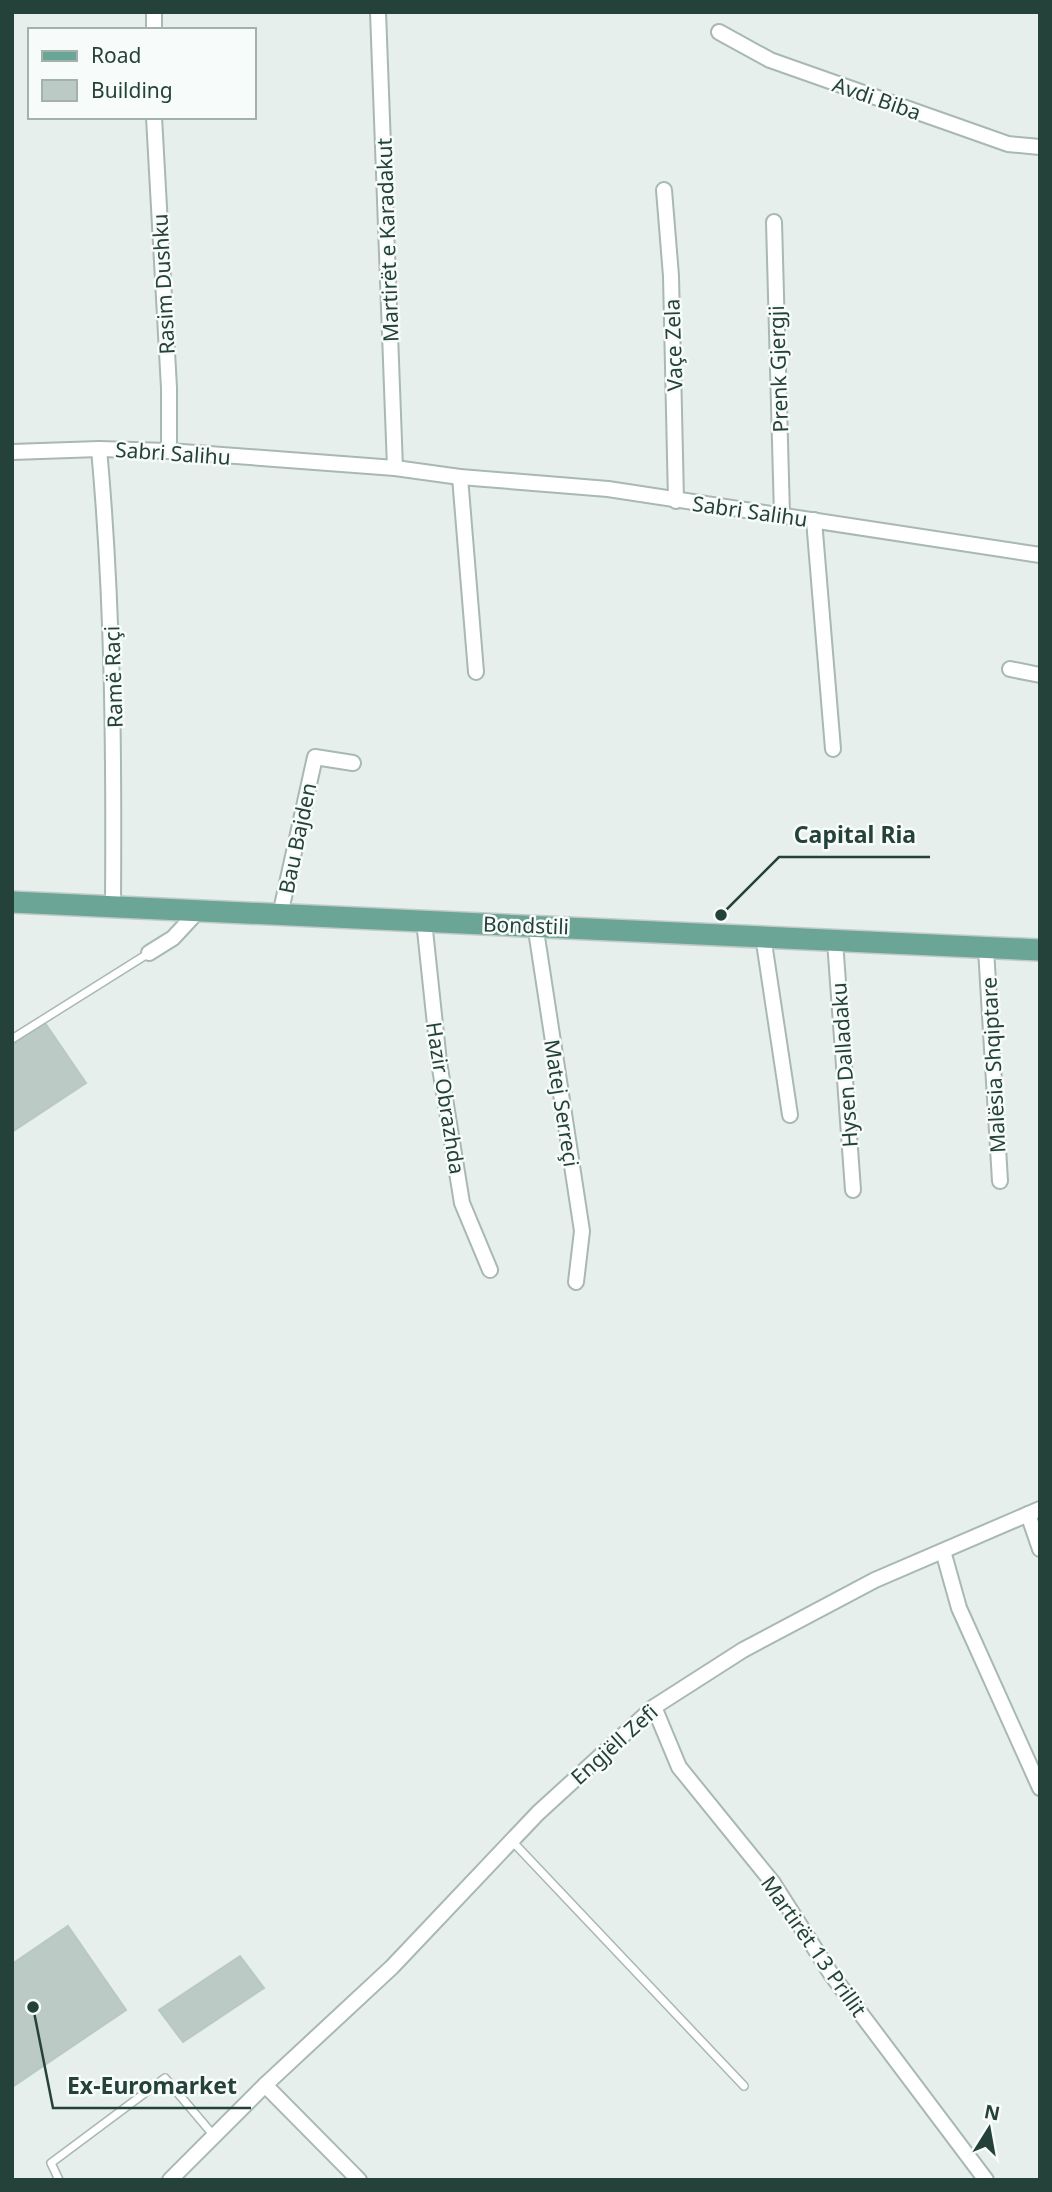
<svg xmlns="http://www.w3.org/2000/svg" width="1052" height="2192" font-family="'Noto Sans',sans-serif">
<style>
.building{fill:#bbcac4;stroke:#b8c9c2;stroke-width:2}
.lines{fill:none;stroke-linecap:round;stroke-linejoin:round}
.lane-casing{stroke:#a8b8b2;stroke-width:10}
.street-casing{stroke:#a8b8b2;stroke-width:18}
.primary-casing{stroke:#c2cac8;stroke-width:24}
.lane{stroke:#fff;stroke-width:7}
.street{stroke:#fff;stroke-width:14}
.primary{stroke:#6aa596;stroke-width:21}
.labels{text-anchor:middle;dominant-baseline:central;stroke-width:5;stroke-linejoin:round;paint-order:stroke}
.street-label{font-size:21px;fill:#24423a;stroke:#f7fbf9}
.leader{fill:none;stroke:#24423a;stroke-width:2.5}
.callout-dot{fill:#24423a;stroke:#f7fbf9;stroke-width:2.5}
.callout-label{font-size:23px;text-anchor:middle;font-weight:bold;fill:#24423a;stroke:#f7fbf9;stroke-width:5;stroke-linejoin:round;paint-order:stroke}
</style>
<rect width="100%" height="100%" fill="#e6efeb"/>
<!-- building -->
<g class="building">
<polygon points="45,1023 86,1083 12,1132 12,1045"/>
<polygon points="68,1926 126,2010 12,2087 12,1964"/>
<polygon points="240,1956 264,1988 183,2042 159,2010"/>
</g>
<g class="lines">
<!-- lane casing -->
<g class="lane-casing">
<g id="lane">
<polyline points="12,1039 149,953"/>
<polyline points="512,1841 744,2086"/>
<polyline points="59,2180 51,2163 165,2078 215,2137"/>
</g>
</g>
<!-- street casing -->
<g class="street-casing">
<g id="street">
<polyline points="378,12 395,468"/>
<polyline points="154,30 154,12"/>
<polyline points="719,32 770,60 1008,144 1040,147"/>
<polyline points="154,117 169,388 169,451"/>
<polyline points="664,190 671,276 676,501"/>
<polyline points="774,222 782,515"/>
<path d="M99,449C113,601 114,752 113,905"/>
<polyline points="12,452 99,449 169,451 395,468 460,477 608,489 1040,555"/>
<polyline points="460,477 476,672"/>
<polyline points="814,520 833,749"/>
<polyline points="1010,669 1040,675"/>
<polyline points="280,915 315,757 353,763"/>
<polyline points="424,921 439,1062 462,1203 490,1270"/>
<polyline points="535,924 582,1231 576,1282"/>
<polyline points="763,936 790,1115"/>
<polyline points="835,941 853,1190"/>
<polyline points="986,949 1000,1181"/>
<polyline points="149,953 173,938 200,909"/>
<polyline points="1028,1514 1040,1549"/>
<polyline points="943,1551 959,1608 1040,1788"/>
<polyline points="654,1707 679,1767 773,1883 831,1974 986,2180"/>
<polyline points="265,2085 359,2180"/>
<polyline points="170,2180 265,2085 392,1967 538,1813 654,1707 743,1650 875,1580 1040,1509"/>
</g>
</g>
<!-- primary casing -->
<g class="primary-casing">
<polyline id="primary" points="12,902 1040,950"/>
</g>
<!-- lane -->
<use href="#lane" class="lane"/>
<!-- street -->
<use href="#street" class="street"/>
<!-- primary -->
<use href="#primary" class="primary"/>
</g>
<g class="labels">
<!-- street labels -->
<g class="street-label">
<text transform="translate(877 98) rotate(19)">Avdi Biba</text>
<text transform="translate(387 240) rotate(-92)">Martirët e Karadakut</text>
<text transform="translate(163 284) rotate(-93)">Rasim Dushku</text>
<text transform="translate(673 345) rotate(-92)">Vaçe Zela</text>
<text transform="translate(778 369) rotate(-92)">Prenk Gjergji</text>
<text transform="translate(173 453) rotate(4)">Sabri Salihu</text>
<text transform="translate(750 511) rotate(8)">Sabri Salihu</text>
<text transform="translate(113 677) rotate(-92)">Ramë Raçi</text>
<text transform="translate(297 838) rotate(-78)">Bau Bajden</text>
<text transform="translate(526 925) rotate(2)">Bondstili</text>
<text transform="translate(844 1065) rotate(-94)">Hysen Dalladaku</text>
<text transform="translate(993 1065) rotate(-93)">Malësia Shqiptare</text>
<text transform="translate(446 1098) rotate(81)">Hazir Obrazhda</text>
<text transform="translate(562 1103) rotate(81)">Matej Serreçi</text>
<text transform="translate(614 1744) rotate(-42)">Engjëll Zefi</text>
<text transform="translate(814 1946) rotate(55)">Martirët 13 Prillit</text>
</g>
</g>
<!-- callouts -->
<path class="leader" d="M721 915L779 857H930M33 2007L53 2108H251"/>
<g class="callout-dot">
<circle cx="721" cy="915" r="7"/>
<circle cx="33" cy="2007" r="7"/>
</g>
<g class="callout-label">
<text x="855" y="843">Capital Ria</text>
<text x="152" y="2094">Ex-Euromarket</text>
</g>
<!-- border -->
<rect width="1052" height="2192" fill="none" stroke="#24423a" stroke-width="28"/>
<!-- legend -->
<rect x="28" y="28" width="228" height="91" fill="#f7fbf9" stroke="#a3b1ad" stroke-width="2"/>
<rect x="42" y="51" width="35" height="10" fill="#6aa596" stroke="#a3b1ad" stroke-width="2"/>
<text x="91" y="63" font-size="21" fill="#24423a">Road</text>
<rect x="42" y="80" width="35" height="21" fill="#bbcac4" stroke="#a3b1ad" stroke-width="2"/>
<text x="91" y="98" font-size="21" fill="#24423a">Building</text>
<!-- north arrow -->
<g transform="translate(989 2129) rotate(11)" stroke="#f7fbf9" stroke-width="5" paint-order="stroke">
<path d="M0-5L12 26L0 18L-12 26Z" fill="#24423a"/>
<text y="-10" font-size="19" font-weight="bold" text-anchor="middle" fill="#24423a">N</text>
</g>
</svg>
